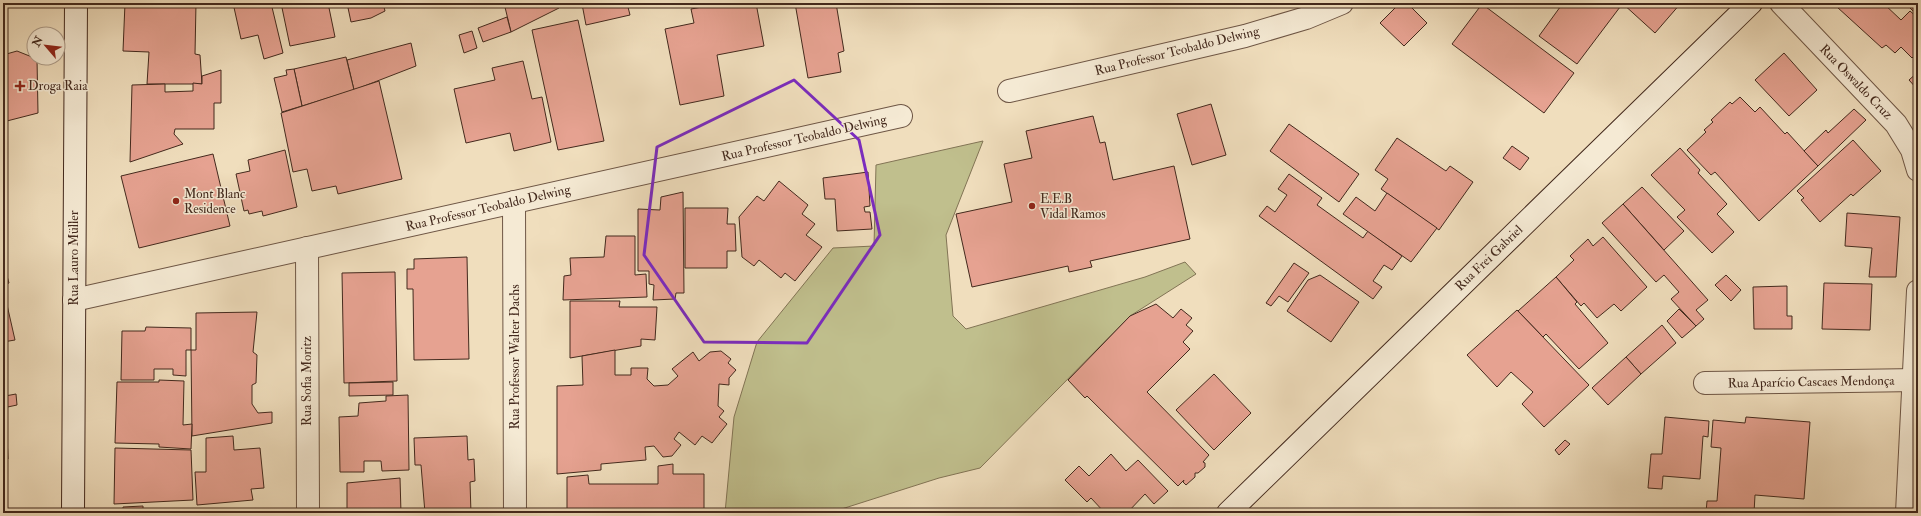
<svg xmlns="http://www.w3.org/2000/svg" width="1921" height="516" font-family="'IM FELL Double Pica',serif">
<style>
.green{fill:#c0bf8d;stroke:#827455}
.building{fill:#e6a291;stroke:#43291d}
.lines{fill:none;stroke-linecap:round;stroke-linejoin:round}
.street-casing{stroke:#6e5645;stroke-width:24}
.secondary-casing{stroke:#43291d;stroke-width:24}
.street{stroke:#f5ead4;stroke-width:22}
.secondary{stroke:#f5ead4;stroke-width:22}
.marked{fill:none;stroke:#7b2cbf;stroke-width:3;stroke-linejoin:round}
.poi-dot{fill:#8f2418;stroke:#f5ead4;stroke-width:1.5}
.labels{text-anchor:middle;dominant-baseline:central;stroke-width:3;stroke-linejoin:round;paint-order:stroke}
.street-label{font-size:13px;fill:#43291d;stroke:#f5ead4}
.poi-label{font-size:13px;fill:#43291d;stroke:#f5ead4;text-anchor:start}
</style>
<rect width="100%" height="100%" fill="#f0debd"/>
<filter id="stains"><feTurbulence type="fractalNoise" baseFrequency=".005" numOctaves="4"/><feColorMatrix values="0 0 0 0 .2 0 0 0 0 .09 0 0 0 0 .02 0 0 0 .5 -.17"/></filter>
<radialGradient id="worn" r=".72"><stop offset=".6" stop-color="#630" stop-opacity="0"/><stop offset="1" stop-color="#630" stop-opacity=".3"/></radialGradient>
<!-- green -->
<polygon class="green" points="983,141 946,235 953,316 966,329 1145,277 1185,262 1196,274 1130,316 980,468 939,478 829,513 725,513 734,417 757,342 833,248 874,246 876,165"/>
<!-- building -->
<g class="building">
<polygon points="125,3 196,3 195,54 200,55 202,84 147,84 149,52 123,51"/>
<polygon points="233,3 271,3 283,53 264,59 258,35 241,39"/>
<polygon points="281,3 328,3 335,37 290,46"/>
<polygon points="347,3 383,3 385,11 371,18 351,22"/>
<polygon points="504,3 558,3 559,8 511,32"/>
<polygon points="588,3 627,3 630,15 586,25 582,4"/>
<polygon points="701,3 756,3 764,46 717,55 724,96 680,105 665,29 694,23 691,9 702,7"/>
<polygon points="795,3 836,3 844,51 838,53 841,72 808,78"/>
<polygon points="1400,3 1407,3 1427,23 1404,46 1380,23"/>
<polygon points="1563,3 1615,3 1620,7 1577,64 1539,36"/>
<polygon points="1622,3 1681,3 1655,33"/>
<polygon points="1841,3 1883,3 1901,20 1910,11 1918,18 1918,52 1912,58 1901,47 1895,53 1886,45 1882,48 1837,7"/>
<polygon points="1905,3 1918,3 1918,16"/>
<polygon points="1482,4 1574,73 1544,113 1452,44"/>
<polygon points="507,17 511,32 483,42 478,28"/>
<polygon points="578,20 604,141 558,150 532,30"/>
<polygon points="472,31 477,48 464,53 459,35"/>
<polygon points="411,43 416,66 354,90 347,60"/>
<polygon points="17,51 37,59 38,113 3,122 3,55"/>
<polygon points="1784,53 1817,90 1789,116 1755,80"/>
<polygon points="346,57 354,90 302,106 294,69"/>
<polygon points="523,61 532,99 542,97 551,142 514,151 510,133 466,143 454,89 495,80 492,68"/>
<polygon points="294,69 302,106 282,112 274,78 287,75 286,70"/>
<polygon points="221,70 221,103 214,103 214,129 175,129 174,134 183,144 130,162 132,85 165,84 165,92 193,91 193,83 202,84 202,76"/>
<polygon points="1918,72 1918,90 1909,80"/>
<polygon points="379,81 402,179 338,194 336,186 312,191 307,169 293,172 281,113"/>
<polygon points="1740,97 1755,112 1760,107 1785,134 1787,132 1818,166 1759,221 1715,172 1711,175 1687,150 1706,132 1704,130 1713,122 1711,120 1730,102 1732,104"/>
<polygon points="1211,104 1226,155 1192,165 1177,114"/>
<polygon points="1854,109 1866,120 1818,166 1804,151 1826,130 1828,133"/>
<polygon points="1093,116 1100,143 1105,142 1113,180 1174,166 1190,239 1090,261 1092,267 1069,272 1068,266 972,287 956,214 1012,202 1004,164 1032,158 1026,131"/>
<polygon points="1289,124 1359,174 1339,202 1270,151"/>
<polygon points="1397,138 1446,171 1450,166 1473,182 1439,230 1381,189 1388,179 1375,170"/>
<polygon points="1853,140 1881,171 1853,196 1851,194 1820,222 1801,200 1804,198 1797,191"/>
<polygon points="1512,146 1529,158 1520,170 1503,158"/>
<polygon points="1680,148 1700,170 1698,173 1727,204 1717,214 1734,232 1712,253 1677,217 1685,210 1651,175"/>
<polygon points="285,150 297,207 263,216 262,211 249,214 248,210 244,211 236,174 250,171 248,160"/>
<polygon points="213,154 230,226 139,248 121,176"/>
<polygon points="868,172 870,206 864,207 865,212 870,212 872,229 837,231 835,199 825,199 823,178"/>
<polygon points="1289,174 1322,198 1317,205 1363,238 1368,231 1402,256 1392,270 1384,265 1373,281 1382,287 1373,299 1259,216 1267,206 1275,212 1287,195 1278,189"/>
<polygon points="779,181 808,205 802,214 815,224 806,235 822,247 795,281 785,273 781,278 759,260 754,266 742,257 739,217 757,196 764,201"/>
<polygon points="1642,187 1684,231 1664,250 1623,204"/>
<polygon points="683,192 684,293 676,293 675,299 653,300 654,285 649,284 649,271 638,271 638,209 660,210 661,197"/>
<polygon points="1387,193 1437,228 1411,262 1343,214 1356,197 1375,211"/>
<polygon points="1623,204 1708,300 1696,310 1704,319 1696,326 1671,299 1679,292 1664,275 1656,282 1602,223"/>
<polygon points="685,208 728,208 727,224 735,224 736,251 727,251 727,268 685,268"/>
<polygon points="1847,213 1900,217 1896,277 1869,277 1872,248 1845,246"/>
<polygon points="606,236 635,236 635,275 646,274 647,297 563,300 564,276 571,275 570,258 604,257"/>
<polygon points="1603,237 1647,287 1621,311 1614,304 1597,318 1584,303 1581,306 1556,277 1574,260 1570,256 1588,239 1593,246"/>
<polygon points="467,257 469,359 414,360 413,289 407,289 407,269 414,269 414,259"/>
<polygon points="3,262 9,283 3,285"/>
<polygon points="1294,263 1309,273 1288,302 1279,296 1271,306 1266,303"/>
<polygon points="395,272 397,381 344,383 342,273"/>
<polygon points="1320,275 1359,302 1331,342 1287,311 1308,280"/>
<polygon points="1726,275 1741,290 1731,301 1715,285"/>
<polygon points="1556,277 1577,302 1575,304 1608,343 1579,369 1546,334 1543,337 1518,311"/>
<polygon points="1824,283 1872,284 1870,330 1822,329"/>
<polygon points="1787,286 1787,316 1792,316 1792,329 1754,329 1753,287"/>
<polygon points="3,296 5,296 15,340 3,342"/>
<polygon points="570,301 620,301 619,307 657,307 655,340 641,339 641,346 570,358"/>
<polygon points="1156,304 1173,318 1181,309 1192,318 1186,325 1193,331 1183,342 1190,349 1147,392 1209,455 1203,462 1205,463 1205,467 1198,473 1195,473 1195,477 1186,485 1183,482 1184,480 1178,486 1087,396 1085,398 1068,380 1130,316"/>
<polygon points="1679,309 1696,326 1682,338 1667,321"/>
<polygon points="1517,310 1589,385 1544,427 1522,404 1533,392 1511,372 1497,387 1467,355"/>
<polygon points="257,312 253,352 257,355 256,383 252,385 252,404 258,413 272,412 272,423 192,436 191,350 196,350 196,313"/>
<polygon points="1662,325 1676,343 1641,374 1626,357"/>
<polygon points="146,327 191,328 191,350 186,350 186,376 173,375 173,369 154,369 154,380 121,380 122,331 145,331"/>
<polygon points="615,350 615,375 631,375 631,368 648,368 647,379 654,386 668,385 678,376 672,369 693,352 699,361 710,352 721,351 731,359 728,363 736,370 729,378 729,385 719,384 718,406 724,411 719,417 727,424 712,443 702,436 695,445 679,432 674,439 681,445 672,456 663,457 654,446 645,447 646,460 601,464 601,470 557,474 557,386 583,385 582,356"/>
<polygon points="1626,357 1641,374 1608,405 1592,388"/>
<polygon points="1214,374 1251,413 1214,450 1176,410"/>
<polygon points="159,380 184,381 183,425 192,424 191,449 159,447 159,444 115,443 117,382 159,382"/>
<polygon points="393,382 393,395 349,396 349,383"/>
<polygon points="3,383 5,396 16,394 17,405 3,408"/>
<polygon points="408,395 409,470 382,471 381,461 364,461 364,472 340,472 339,417 358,416 359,403 386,401 386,396"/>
<polygon points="3,413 6,413 8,459 3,460"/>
<polygon points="1665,417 1709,421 1708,437 1703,436 1700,479 1663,476 1662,489 1648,488 1651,454 1662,454"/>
<polygon points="1746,417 1810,422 1804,499 1755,495 1754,513 1706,513 1707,501 1717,501 1721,448 1711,447 1713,420 1745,423"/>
<polygon points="233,436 234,450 260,448 264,488 251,489 253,500 197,505 195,472 206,472 206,438"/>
<polygon points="467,436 468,460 474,459 475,481 470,482 471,513 425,513 421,465 415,465 414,438"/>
<polygon points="1565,440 1570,444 1559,455 1555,450"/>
<polygon points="115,448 191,450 193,500 114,504"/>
<polygon points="1111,454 1126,471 1138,460 1168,491 1154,504 1145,494 1127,513 1105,513 1091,498 1087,502 1065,480 1079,466 1089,476"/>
<polygon points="673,464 673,474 704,474 704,513 567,513 567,477 588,475 589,484 658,484 658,466"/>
<polygon points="400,478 401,513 347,513 347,483"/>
<polygon points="143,506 143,513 123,513 123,507"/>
<polygon points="420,509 420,513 409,513 409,510"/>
</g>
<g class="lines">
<!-- street casing -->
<g class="street-casing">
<g id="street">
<polyline points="1781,3 1896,124 1912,150 1918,170"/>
<polyline points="1009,91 1245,36 1306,18 1342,3"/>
<polyline points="514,202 515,513"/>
<polyline points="307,248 308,513"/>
<polyline points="74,300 901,116"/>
<polyline points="1705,383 1918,380"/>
<polyline points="1907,513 1918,291"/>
</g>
</g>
<!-- secondary casing -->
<g class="secondary-casing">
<g id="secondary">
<polyline points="73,513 76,3"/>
<polyline points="1228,513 1751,3"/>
</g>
</g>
<!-- street -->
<use href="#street" class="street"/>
<!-- secondary -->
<use href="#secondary" class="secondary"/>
</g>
<!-- marked area -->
<path class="marked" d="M794,80L859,140L880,235L807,343L704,342L644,255L657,147Z"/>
<!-- markers -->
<g class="poi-dot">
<path d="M18 80h4v4h4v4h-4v4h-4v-4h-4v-4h4z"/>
<circle cx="176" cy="201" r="4"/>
<circle cx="1032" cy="206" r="4"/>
</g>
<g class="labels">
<!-- street labels -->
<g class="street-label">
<text transform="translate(1177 51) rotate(-14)">Rua Professor Teobaldo Delwing</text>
<text transform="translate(1856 82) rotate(46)">Rua Oswaldo Cruz</text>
<text transform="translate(804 138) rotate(-13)">Rua Professor Teobaldo Delwing</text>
<text transform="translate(488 208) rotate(-13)">Rua Professor Teobaldo Delwing</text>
<text transform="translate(74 258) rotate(-90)">Rua Lauro Müller</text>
<text transform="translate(1489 258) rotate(-44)">Rua Frei Gabriel</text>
<text transform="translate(515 357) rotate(-90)">Rua Professor Walter Dachs</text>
<text transform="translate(307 381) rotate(-90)">Rua Sofia Moritz</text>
<text transform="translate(1811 382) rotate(-1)">Rua Aparício Cascaes Mendonça</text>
</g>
<!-- poi labels -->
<g class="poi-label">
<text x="28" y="86">Droga Raia</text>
<text x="184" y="194">Mont Blanc<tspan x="184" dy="15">Residence</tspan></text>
<text x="1040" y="199">E.E.B<tspan x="1040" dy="15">Vidal Ramos</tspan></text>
</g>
</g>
<!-- margin -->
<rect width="1921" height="516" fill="none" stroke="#f0debd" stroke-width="16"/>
<rect x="4" y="4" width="1913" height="508" fill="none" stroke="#43291d" stroke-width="2"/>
<rect x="8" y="8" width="1905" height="500" fill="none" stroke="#43291d"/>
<!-- north arrow -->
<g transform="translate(46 46) rotate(298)"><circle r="19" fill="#f5ead4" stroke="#ae9d8b"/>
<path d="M0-3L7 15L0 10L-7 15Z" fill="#8f2418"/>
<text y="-6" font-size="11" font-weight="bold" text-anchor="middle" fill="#43291d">N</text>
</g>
<rect width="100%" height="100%" filter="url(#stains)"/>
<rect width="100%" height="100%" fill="url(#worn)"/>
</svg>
